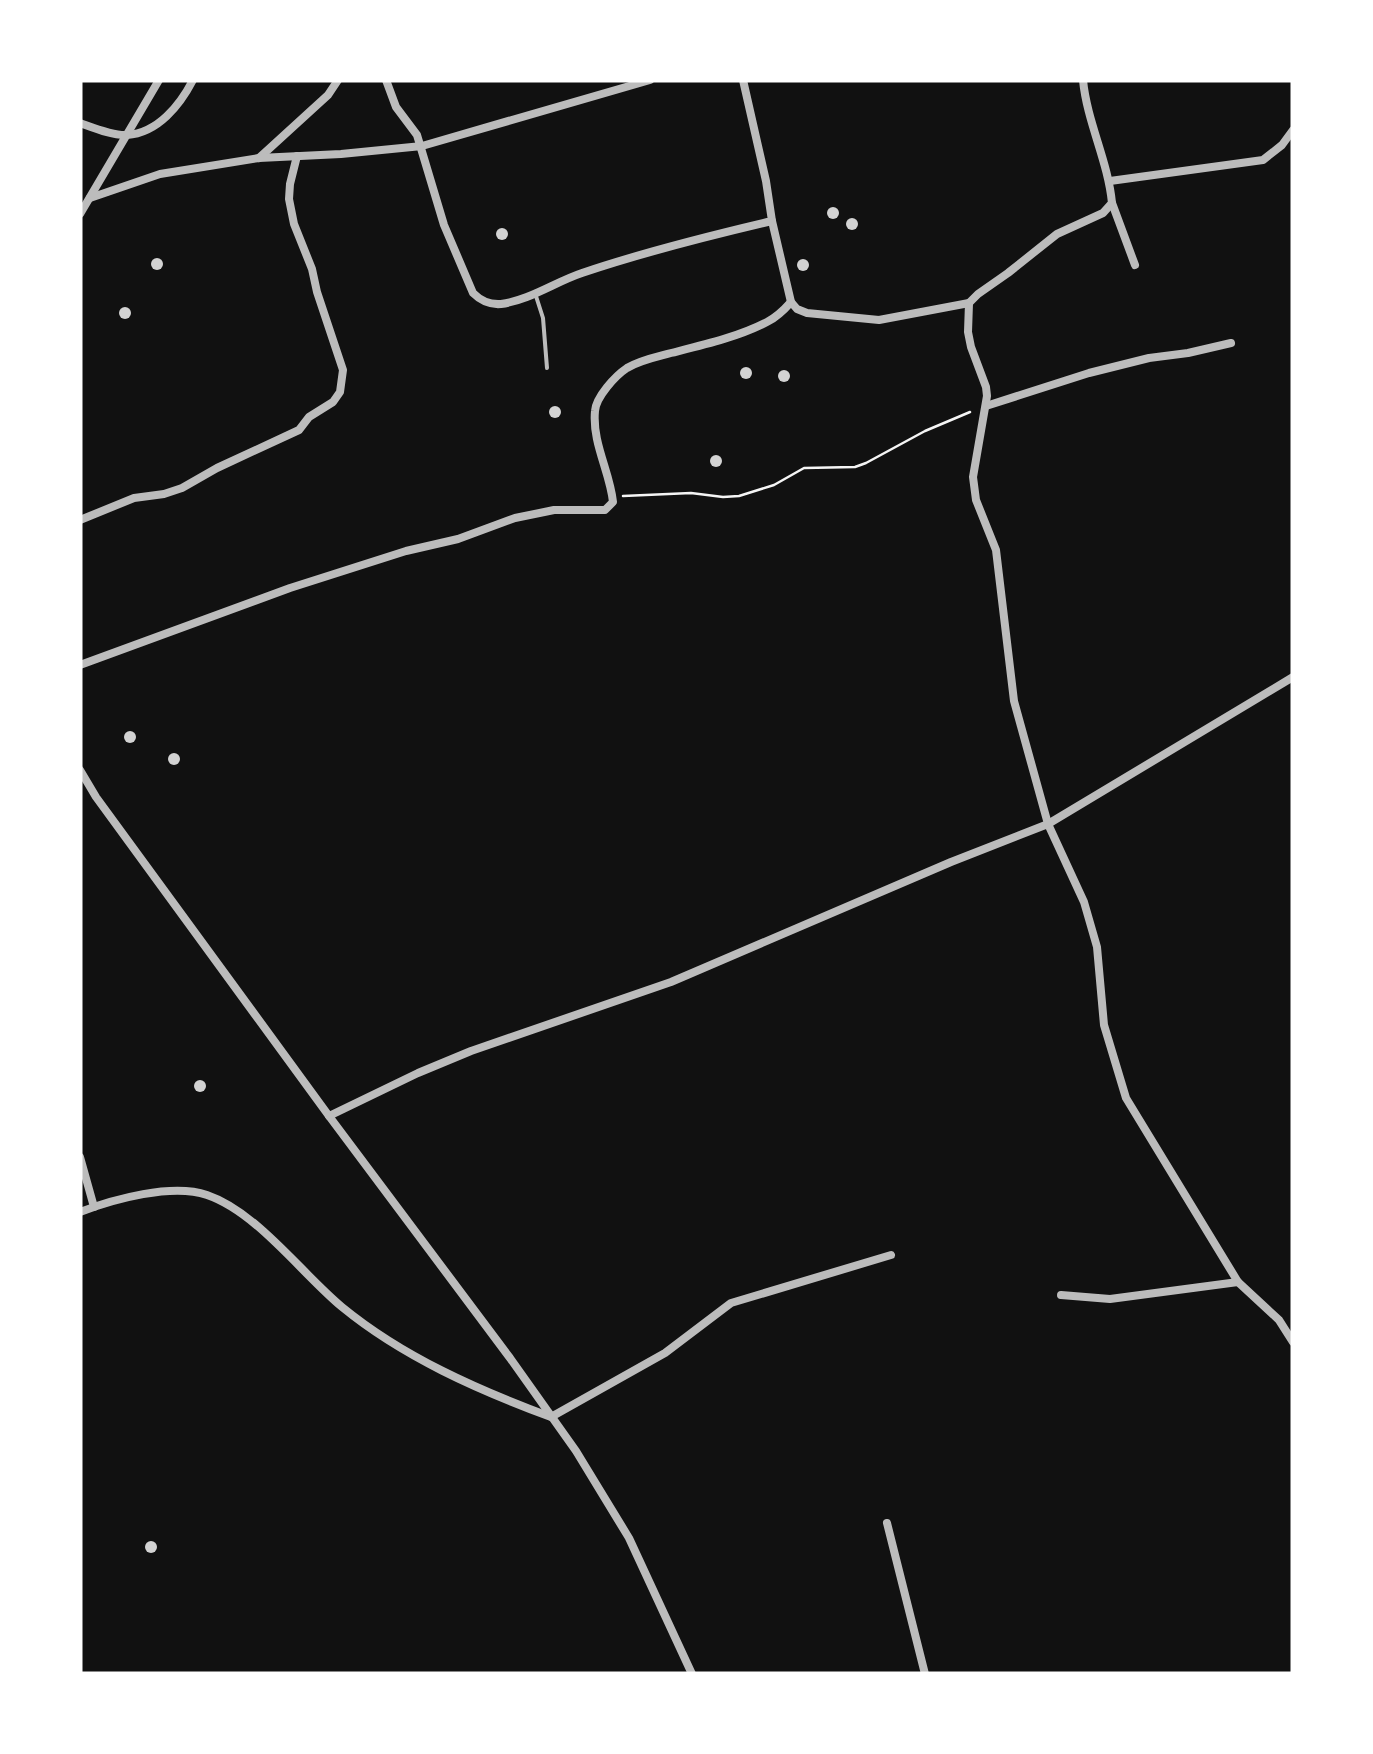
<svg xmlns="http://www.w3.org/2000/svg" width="1373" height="1754" font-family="Figtree,sans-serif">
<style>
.building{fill:#d3d3d3}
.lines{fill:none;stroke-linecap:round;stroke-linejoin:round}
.path{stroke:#f5f5f5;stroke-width:2.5}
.service{stroke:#bcbcbc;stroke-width:4}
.minor{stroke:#bcbcbc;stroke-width:8}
</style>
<rect width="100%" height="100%" fill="#111"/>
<!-- building -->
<g class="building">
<circle cx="833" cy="213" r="6"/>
<circle cx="852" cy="224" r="6"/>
<circle cx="502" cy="234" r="6"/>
<circle cx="157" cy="264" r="6"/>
<circle cx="803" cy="265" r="6"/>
<circle cx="125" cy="313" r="6"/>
<circle cx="746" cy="373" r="6"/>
<circle cx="784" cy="376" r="6"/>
<circle cx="555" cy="412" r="6"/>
<circle cx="716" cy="461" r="6"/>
<circle cx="130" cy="737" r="6"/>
<circle cx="174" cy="759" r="6"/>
<circle cx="200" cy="1086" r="6"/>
<circle cx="151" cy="1547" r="6"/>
</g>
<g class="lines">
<!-- path -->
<polyline class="path" points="623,496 691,493 723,497 739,496 774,485 804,468 855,467 866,463 925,431 970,412"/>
<!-- service -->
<polyline class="service" points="535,293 543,318 547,368"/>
<!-- minor -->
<g class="minor">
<path d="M386,80L396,107L417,135L444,225L473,293C481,301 489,305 501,304C530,300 555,282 582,273C644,252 708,236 772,221L766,181L743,80"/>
<path d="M1083,80C1087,122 1108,161 1112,203L1103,213L1057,234L1008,273L978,294L969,303L968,332L971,347L986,387L987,396L973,477L976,500L996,550L1014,701L1048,824L1084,902L1097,947L1104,1025L1126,1098L1238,1282L1279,1320L1293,1342"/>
<path d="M80,123C94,128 113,136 127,135C158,133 180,105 193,80"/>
<polyline points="259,158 328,95 338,80"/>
<polyline points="1110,181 1263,160 1282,145 1293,130"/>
<polyline points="90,198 160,174 259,158 341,154 422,146 650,80"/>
<polyline points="1112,203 1135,265"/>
<polyline points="80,214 159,80"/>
<polyline points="772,221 791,302 797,309 807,313 879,320 969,303"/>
<polyline points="986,406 1089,373 1149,358 1188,353 1231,343"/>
<polyline points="80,520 134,498 164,494 182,488 217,468 299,430 309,417 333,402 340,392 343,370 317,292 312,269 294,224 289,199 290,184 297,156"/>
<path d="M80,665L290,588L406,551L458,539L515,518L554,510H605L613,502C610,472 592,443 595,411C596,397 615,376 627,368C640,360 656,357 671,353C703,345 738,337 767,322C777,317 784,310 791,302"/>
<polyline points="80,770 96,797 329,1116 510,1358 576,1451 629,1538 692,1674"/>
<polyline points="329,1116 418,1073 471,1051 671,982 951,862 1048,824 1293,677"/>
<polyline points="80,1157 94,1207"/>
<path d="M80,1212C114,1199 172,1183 207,1195C257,1212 302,1274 342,1307C403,1357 478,1390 551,1417L665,1353L731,1303L891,1255"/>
<polyline points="1061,1295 1110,1299 1238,1282"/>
<polyline points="887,1523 925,1674"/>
</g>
</g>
<!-- border -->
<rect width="1373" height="1754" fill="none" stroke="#ffffff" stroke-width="165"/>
</svg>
